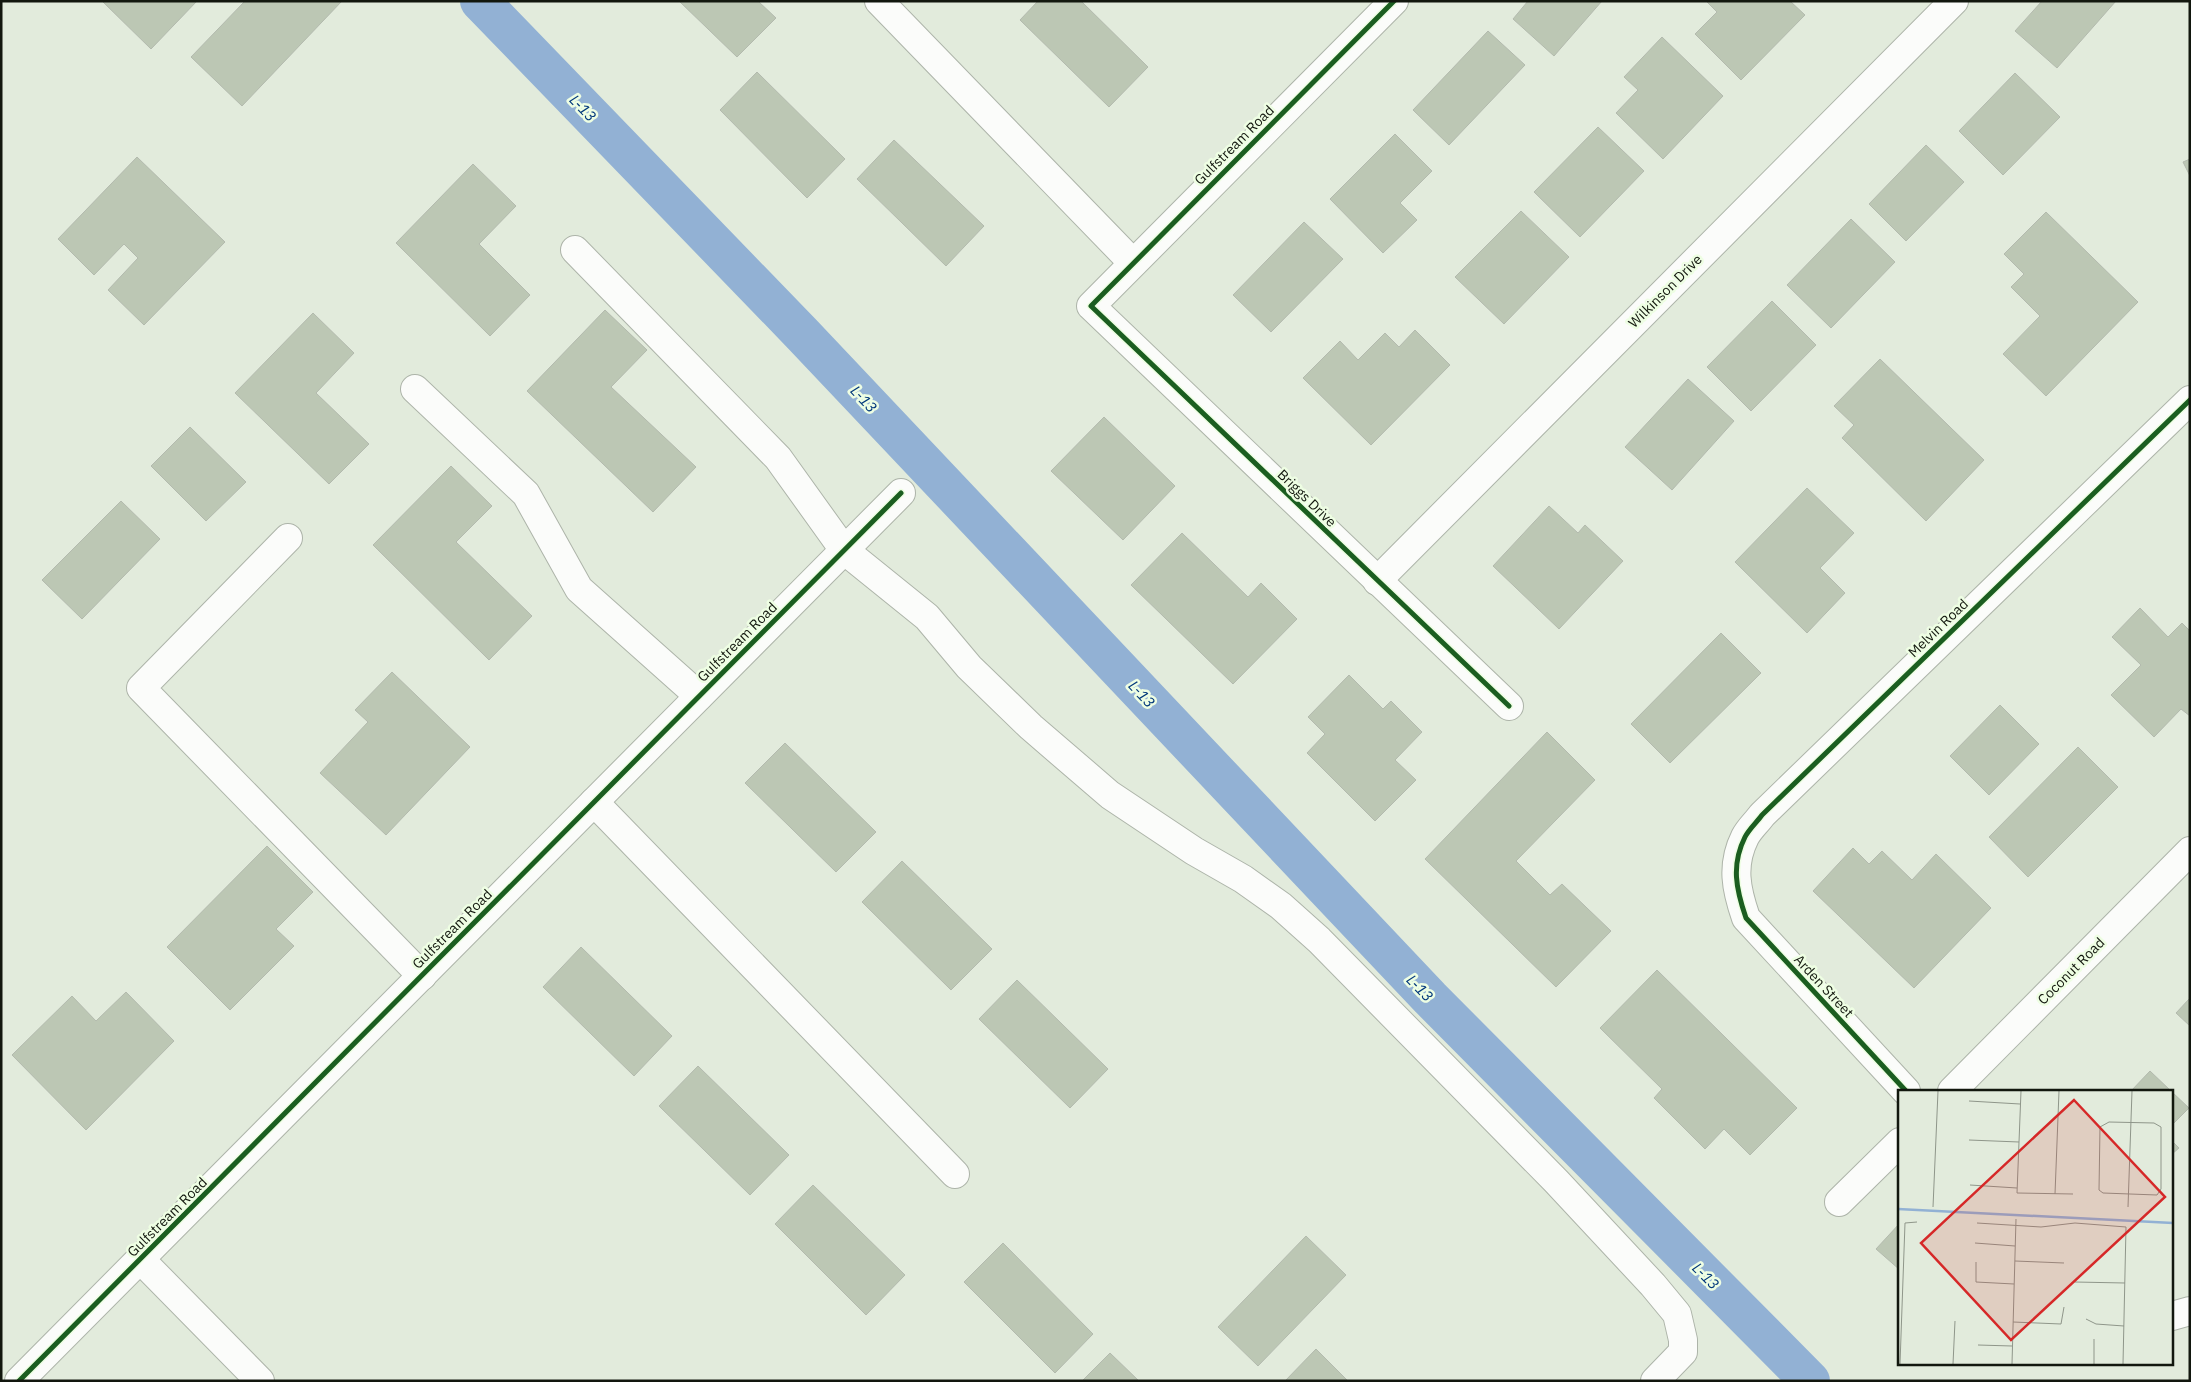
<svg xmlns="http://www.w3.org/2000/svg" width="2191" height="1382" font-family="'IBM Plex Sans',sans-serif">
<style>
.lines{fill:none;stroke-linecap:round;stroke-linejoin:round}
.canal{stroke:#92b1d4;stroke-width:40}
.building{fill:#bcc7b4;stroke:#b3baae}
.minor-casing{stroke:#adb4a9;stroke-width:30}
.minor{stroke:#fbfcfa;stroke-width:28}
.cycleway-casing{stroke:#eefee3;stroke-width:8}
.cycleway{stroke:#1b5e20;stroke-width:5}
.labels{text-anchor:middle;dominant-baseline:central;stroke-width:5;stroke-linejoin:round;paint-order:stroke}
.street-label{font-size:14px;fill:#12170e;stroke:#eefee3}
.water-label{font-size:15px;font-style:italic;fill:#00377a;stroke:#eefee3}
.inset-river{fill:none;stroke:#92b1d4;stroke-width:2.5}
.inset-road{fill:none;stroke:#8f968a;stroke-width:1}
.view{fill:#d62828;fill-opacity:0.15;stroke:#d62828;stroke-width:2.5}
.inset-edge{fill:none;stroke:#12170e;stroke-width:2.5}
</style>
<rect width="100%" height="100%" fill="#e2ebdc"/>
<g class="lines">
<!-- canal -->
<polyline class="canal" points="480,1 803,335 1430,998 1810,1381"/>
</g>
<!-- building -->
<g class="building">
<polygon points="102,1 197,1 151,49"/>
<polygon points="245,1 342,1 242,106 191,57"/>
<polygon points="679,1 758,1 776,18 737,57"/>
<polygon points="1038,1 1081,1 1148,67 1109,107 1020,20"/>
<polygon points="1528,1 1602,1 1554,56 1513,19"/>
<polygon points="1706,1 1790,1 1805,15 1741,80 1695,34 1717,12"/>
<polygon points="2042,1 2116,1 2057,68 2015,31"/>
<polygon points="1488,31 1525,65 1449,145 1413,110"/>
<polygon points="1662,37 1723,96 1663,159 1616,113 1638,90 1624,77"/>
<polygon points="757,72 845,159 807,198 720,110"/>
<polygon points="2015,73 2060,117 2003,175 1959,131"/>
<polygon points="1598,127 1644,171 1580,237 1534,192"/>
<polygon points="1395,134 1432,171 1400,203 1417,220 1383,253 1330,199"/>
<polygon points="894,140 984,226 946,266 857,179"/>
<polygon points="1926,145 1964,182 1906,241 1869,204"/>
<polygon points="137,157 225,242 144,325 108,290 138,258 124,244 94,275 58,239"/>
<polygon points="2190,159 2190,176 2183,162"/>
<polygon points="473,164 516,206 479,244 530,295 490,336 396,243"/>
<polygon points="1521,211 1569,257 1504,324 1455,277"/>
<polygon points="2046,212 2138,302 2046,396 2003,354 2040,316 2011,287 2024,274 2004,254"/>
<polygon points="1851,219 1895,262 1831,328 1787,285"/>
<polygon points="1304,222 1343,259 1271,332 1233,295"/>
<polygon points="1772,301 1816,345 1751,411 1707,367"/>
<polygon points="605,310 647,350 611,387 696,467 653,512 527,391"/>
<polygon points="313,313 354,353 316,393 369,444 329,484 235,393"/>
<polygon points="1415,330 1450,365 1371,445 1303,378 1340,341 1358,360 1385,333 1399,347"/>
<polygon points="1880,359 1984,460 1926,521 1842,438 1854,425 1834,406"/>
<polygon points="1688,379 1734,421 1672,490 1625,447"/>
<polygon points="1104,417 1175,486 1123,540 1051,471"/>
<polygon points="190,427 246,482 206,521 151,466"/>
<polygon points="451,466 492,506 456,542 532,616 489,660 373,545"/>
<polygon points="1807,488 1854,533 1820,568 1845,593 1807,633 1735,562"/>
<polygon points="121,501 160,539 82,619 42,580"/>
<polygon points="1549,506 1578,533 1585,525 1623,561 1559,629 1493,566"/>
<polygon points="1182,533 1248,597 1261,583 1297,619 1233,684 1131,585"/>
<polygon points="2140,608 2168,637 2182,623 2190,631 2190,716 2181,709 2154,737 2111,695 2141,665 2112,637"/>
<polygon points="1721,633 1761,673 1670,763 1631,724"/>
<polygon points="392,672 470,747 386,835 320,773 368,722 355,710"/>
<polygon points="1349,675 1383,709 1391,701 1422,732 1395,760 1416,780 1375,821 1307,753 1325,734 1308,717"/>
<polygon points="2000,705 2039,744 1989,795 1950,756"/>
<polygon points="1547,732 1595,780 1516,861 1550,895 1562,884 1611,931 1556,987 1425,859"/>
<polygon points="785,743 876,832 836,872 745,783"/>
<polygon points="2078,747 2118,787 2028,877 1989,837"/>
<polygon points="267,846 313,892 276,929 294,946 230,1010 167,947"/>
<polygon points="1853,848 1869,864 1882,851 1912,880 1936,854 1991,908 1914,988 1813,891"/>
<polygon points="902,861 992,949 951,990 862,902"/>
<polygon points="581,947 672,1036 634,1076 543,987"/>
<polygon points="1657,970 1797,1108 1750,1155 1724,1129 1705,1149 1654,1098 1662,1089 1600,1028"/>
<polygon points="1017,980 1108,1069 1070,1108 979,1019"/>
<polygon points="126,992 174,1041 86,1130 12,1055 72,996 96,1021"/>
<polygon points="2190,998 2190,1026 2176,1013"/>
<polygon points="698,1066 789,1155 750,1195 659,1106"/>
<polygon points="2150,1071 2171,1091 2131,1091"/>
<polygon points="2172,1092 2189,1108 2172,1125"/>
<polygon points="2172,1141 2179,1148 2172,1154"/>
<polygon points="813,1185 905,1275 866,1315 775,1224"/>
<polygon points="1900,1223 1900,1270 1876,1249"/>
<polygon points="1306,1236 1346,1275 1258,1366 1218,1327"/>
<polygon points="1003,1243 1093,1334 1055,1373 964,1282"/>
<polygon points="1316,1349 1348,1381 1285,1381"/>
<polygon points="1110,1353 1139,1381 1082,1381"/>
</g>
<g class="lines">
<!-- minor casing -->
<g class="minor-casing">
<g id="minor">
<polyline points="879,1 1133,263"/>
<polyline points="1394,1 1091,306 1509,706"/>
<polyline points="575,250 778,458 844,550 927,617 969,667 1031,727 1110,795 1194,851 1243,879 1281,906 1319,940 1556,1181 1653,1285 1677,1314 1683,1340 1683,1352 1655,1381"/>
<polyline points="415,389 526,494 579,589 699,696"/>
<polyline points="288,538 141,688 422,976"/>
<polyline points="1377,581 1954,1"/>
<polyline points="594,802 955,1174"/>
<path d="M1906,1091L1746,918C1736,889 1731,865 1745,837C1749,829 1757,822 1762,815L2190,400"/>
<polyline points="1952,1091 2190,851"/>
<polyline points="1839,1202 1900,1142"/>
<polyline points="140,1259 260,1381"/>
<polyline points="2172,1316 2190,1311"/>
<polyline points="19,1381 901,493"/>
</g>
</g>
<!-- minor -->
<use href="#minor" class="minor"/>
<!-- cycleway casing -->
<g class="cycleway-casing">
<g id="cycleway">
<polyline points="1394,1 1091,306 1509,706"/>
<path d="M1906,1091L1746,918C1736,889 1731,865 1745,837C1749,829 1757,822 1762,815L2190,400"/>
<polyline points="19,1381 901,493"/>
</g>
</g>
<!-- cycleway -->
<use href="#cycleway" class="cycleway"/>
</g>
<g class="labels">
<!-- street labels -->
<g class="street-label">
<text transform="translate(1234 145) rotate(-45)">Gulfstream Road</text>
<text transform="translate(1665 291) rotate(-45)">Wilkinson Drive</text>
<text transform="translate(1307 498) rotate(44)">Briggs Drive</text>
<text transform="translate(1938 628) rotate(-44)">Melvin Road</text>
<text transform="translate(737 642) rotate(-45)">Gulfstream Road</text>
<text transform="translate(452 929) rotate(-45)">Gulfstream Road</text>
<text transform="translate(2071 971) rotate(-45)">Coconut Road</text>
<text transform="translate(1824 986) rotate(47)">Arden Street</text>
<text transform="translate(167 1217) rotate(-45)">Gulfstream Road</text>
</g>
<!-- water labels -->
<g class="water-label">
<text transform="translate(583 108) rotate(46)">L-13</text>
<text transform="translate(864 399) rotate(47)">L-13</text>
<text transform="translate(1142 694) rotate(47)">L-13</text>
<text transform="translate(1420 988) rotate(46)">L-13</text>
<text transform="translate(1706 1276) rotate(45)">L-13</text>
</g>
</g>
<!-- overview -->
<g transform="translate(1898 1090)">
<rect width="275" height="275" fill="#e2ebdc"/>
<path class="inset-river" d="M0,119L275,133"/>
<path class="inset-road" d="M123,1L119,103L175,104M71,11L122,14M211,32L256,33L263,37V99L259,105L205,103L201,100L202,37ZM71,50L121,52M72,95L119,98M157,104L161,1M35,117L40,1M230,117L234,1M79,133L143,137L177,133L228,137L225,274M77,153L117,156M117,171L166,173M78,172V192L116,194M177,192L227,193M188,229L198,234L226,236M115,232L163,234L166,217M80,255L114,256M2,274L7,133L19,132M55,274L57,231M114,274L118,129M196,274V249"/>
<path class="view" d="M176,10L267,107L113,250L23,153Z"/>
<rect width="275" height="275" class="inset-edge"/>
</g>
<!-- border -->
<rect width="2191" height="1382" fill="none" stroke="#12170e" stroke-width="5"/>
</svg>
